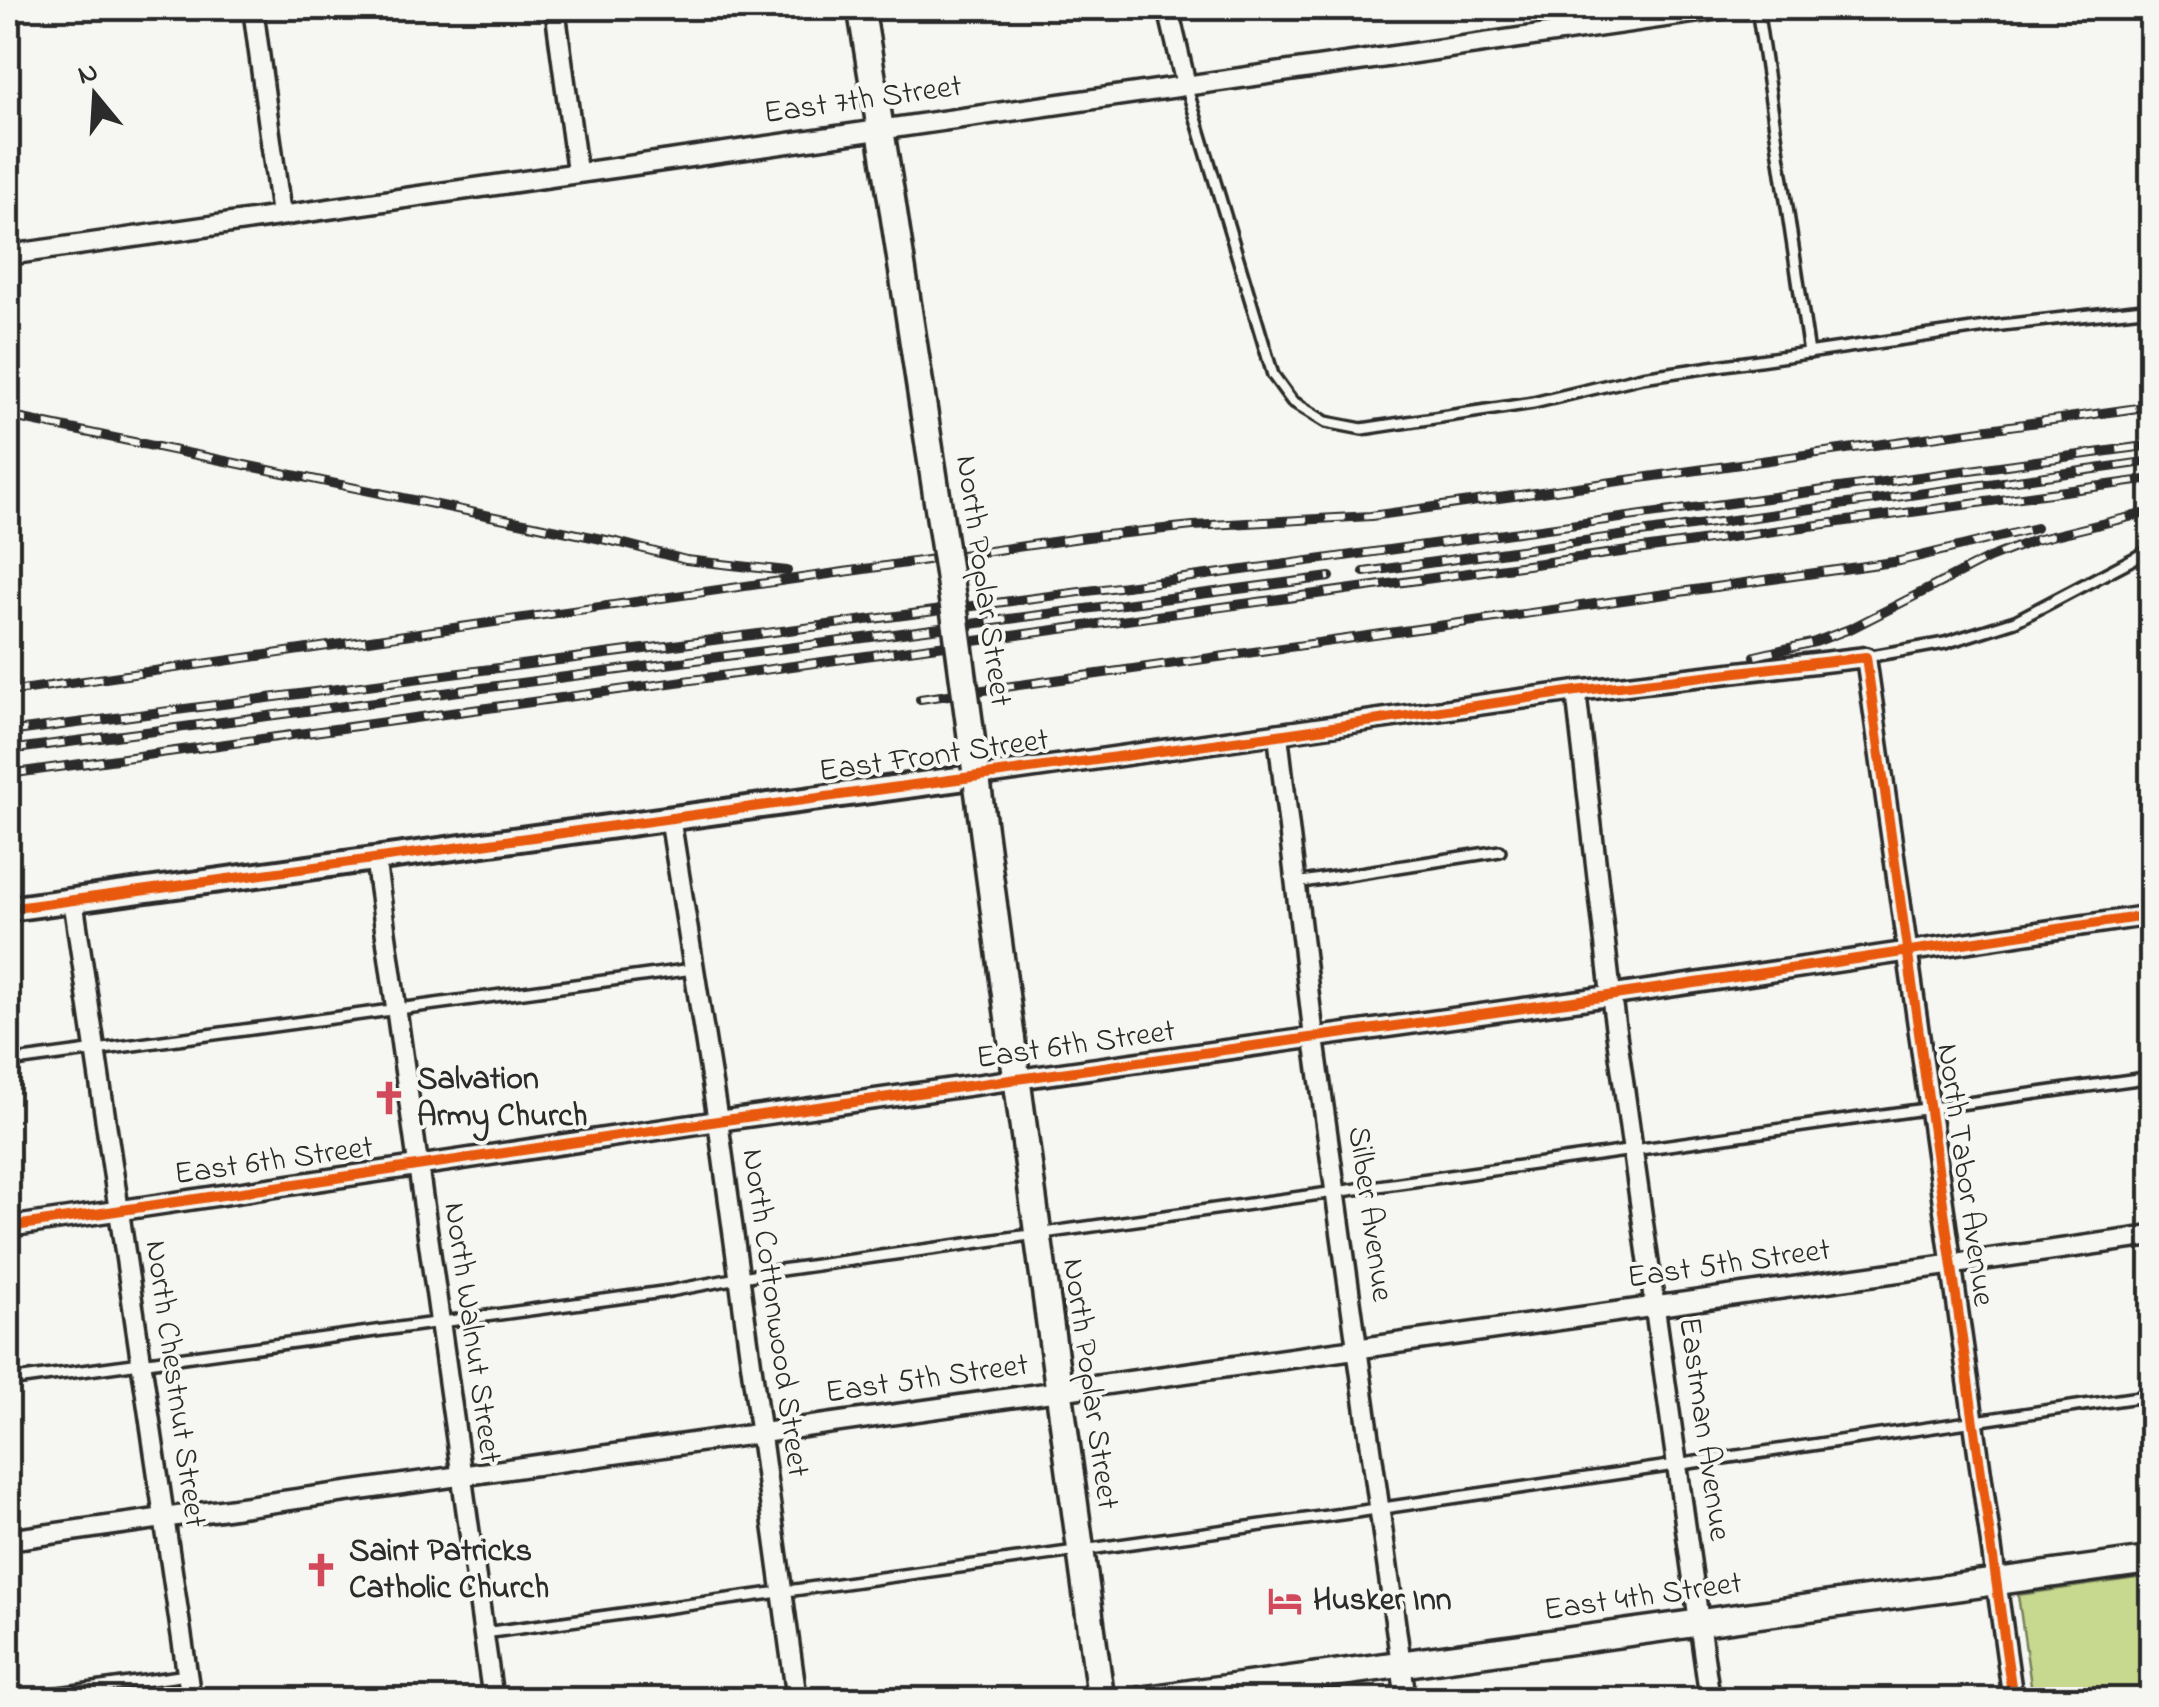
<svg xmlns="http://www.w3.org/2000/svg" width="2159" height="1707" font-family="'Indie Flower',sans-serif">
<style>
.green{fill:#c6d98e;stroke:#78825c;stroke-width:2.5}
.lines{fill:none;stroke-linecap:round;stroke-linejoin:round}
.service-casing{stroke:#2b2b2b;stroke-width:16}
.minor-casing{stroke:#2b2b2b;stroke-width:25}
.tertiary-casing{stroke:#2b2b2b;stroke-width:30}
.secondary-casing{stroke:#2b2b2b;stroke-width:32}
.service{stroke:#f6f6f2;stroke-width:9}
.minor{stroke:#f6f6f2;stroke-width:18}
.tertiary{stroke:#f6f6f2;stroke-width:22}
.secondary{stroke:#f6f6f2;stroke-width:25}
.rail-casing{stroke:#2b2b2b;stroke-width:10}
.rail{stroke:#f6f6f2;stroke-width:6;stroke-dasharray:19;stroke-linecap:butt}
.secondary-bridge-casing{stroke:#2b2b2b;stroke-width:32;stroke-linecap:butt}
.secondary-bridge{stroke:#f6f6f2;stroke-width:25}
.cycleway-casing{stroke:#f6f6f2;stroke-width:16}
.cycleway{stroke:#e8590c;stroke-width:10}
.labels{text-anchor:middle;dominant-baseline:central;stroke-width:8;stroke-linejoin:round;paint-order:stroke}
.street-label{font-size:32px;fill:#2b2b2b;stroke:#f6f6f2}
.poi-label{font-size:32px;font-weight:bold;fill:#2b2b2b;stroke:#f6f6f2;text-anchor:start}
</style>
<rect width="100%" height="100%" fill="#f6f6f2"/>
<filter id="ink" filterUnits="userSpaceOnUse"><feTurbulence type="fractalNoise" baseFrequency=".01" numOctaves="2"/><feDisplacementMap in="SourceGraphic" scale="20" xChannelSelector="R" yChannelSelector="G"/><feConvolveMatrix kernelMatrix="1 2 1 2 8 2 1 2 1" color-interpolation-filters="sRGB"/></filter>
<g filter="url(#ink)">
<!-- green -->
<polygon class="green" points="2151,1576 2151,1699 2033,1699 2018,1595"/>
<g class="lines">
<!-- service casing -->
<g class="service-casing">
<g id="service">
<polyline points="1757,8 1809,353"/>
<polyline points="1186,85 1273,375 1292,401 1326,422 1362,429 1533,403 1642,377 1993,326 2152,308"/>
<polyline points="1866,657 1945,643 2015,621 2152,549"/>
<polyline points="1296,883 1500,851"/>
<polyline points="8,1062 693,969"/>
<polyline points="8,1381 670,1291 774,1271 2152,1077"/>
<polyline points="484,1633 1349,1513 2152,1395"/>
<polyline points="9,1700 187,1675"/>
</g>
</g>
<!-- minor casing -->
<g class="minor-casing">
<g id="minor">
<polyline points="253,8 281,215"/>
<polyline points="555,8 577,171"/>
<polyline points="1168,8 1186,85"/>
<polyline points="8,255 1728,8"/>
<polyline points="1576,691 1611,995 1710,1700"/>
<polyline points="1278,735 1314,1038 1406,1700"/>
<polyline points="980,776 1576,691 1866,657 2013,1700"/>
<polyline points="670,817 718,1121 797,1700"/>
<polyline points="375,857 493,1700"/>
<polyline points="73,899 191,1700"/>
<polyline points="8,1227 718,1121 1581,1000 2152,915"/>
<polyline points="8,1540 2152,1236"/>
</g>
</g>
<!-- tertiary casing -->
<g class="tertiary-casing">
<polyline id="tertiary" points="8,909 980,776"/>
</g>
<!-- secondary casing -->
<g class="secondary-casing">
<g id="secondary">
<polyline points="861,8 890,189"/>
<polyline points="1011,1036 1101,1700"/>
<polyline points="1143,1700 2152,1560"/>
</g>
</g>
<!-- service -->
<use href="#service" class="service"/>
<!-- minor -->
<use href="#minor" class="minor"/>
<!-- tertiary -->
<use href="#tertiary" class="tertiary"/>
<!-- secondary -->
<use href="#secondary" class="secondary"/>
<!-- rail casing -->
<g class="rail-casing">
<g id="rail">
<polyline points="8,416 621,543 686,560 787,571"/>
<polyline points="1364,572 2152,461"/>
<polyline points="1755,656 1815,642 1852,628 1989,558 2035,540 2142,514"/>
<polyline points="8,692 1087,537 1193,526 1371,516 2152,406"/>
<polyline points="920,699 1900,561 2036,528"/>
<polyline points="8,732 1126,586 2152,445"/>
<polyline points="8,750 1330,577"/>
<polyline points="8,774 2152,479"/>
</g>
</g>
<!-- rail -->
<use href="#rail" class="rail"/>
<!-- secondary-bridge casing -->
<g class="secondary-bridge-casing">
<polyline id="secondary-bridge" points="890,189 955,616 1011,1036"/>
</g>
<!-- secondary-bridge -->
<use href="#secondary-bridge" class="secondary-bridge"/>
<!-- cycleway casing -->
<g class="cycleway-casing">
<g id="cycleway">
<polyline points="8,909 1278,735 1576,691 1866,657 2013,1700"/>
<polyline points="8,1227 718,1121 1581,1000 2152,915"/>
</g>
</g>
<!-- cycleway -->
<use href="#cycleway" class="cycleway"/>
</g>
</g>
<!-- icons -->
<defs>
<g id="church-bare" transform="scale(2.7)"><path d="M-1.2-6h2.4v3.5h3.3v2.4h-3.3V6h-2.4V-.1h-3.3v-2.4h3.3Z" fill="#d1495b" stroke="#f6f6f2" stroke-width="2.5" paint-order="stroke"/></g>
<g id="hotel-bare" transform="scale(2.7)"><path d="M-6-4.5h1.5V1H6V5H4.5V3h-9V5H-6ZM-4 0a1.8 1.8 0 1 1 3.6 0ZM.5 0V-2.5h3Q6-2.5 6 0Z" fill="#d1495b" stroke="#f6f6f2" stroke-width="2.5" paint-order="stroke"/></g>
</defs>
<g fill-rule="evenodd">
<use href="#church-bare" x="389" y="1098"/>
<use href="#church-bare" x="321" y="1570"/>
<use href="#hotel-bare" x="1285" y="1601"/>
</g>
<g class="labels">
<!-- street labels -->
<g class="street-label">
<text transform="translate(863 101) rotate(-8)">East 7th Street</text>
<text transform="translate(982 581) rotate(82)">North Poplar Street</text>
<text transform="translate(934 757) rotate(-8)">East Front Street</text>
<text transform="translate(1076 1046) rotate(-8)">East 6th Street</text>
<text transform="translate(274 1162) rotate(-8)">East 6th Street</text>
<text transform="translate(1964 1175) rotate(82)">North Tabor Avenue</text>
<text transform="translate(1369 1214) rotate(82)">Silber Avenue</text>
<text transform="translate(1729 1265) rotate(-8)">East 5th Street</text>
<text transform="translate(774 1313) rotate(82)">North Cottonwood Street</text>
<text transform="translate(471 1333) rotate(82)">North Walnut Street</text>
<text transform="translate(927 1380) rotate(-8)">East 5th Street</text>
<text transform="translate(174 1384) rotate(82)">North Chestnut Street</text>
<text transform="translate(1089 1384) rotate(82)">North Poplar Street</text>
<text transform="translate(1703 1429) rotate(82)">Eastman Avenue</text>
<text transform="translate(1643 1598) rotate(-8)">East 4th Street</text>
</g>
<!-- poi labels -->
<g class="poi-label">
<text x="417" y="1080">Salvation<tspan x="417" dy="37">Army Church</tspan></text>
<text x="349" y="1552">Saint Patricks<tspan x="349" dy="37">Catholic Church</tspan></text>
<text x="1313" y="1601">Husker Inn</text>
</g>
</g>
<!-- margin -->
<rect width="2159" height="1707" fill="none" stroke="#f6f6f2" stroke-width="40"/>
<rect x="20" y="20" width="2119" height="1667" fill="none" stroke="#2b2b2b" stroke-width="4" filter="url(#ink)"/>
<!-- north arrow -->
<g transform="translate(95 95) rotate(342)" stroke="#f6f6f2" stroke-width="8" paint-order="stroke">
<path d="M0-8L18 38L0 25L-18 38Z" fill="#2b2b2b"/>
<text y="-15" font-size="28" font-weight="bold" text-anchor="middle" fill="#2b2b2b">N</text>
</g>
</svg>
